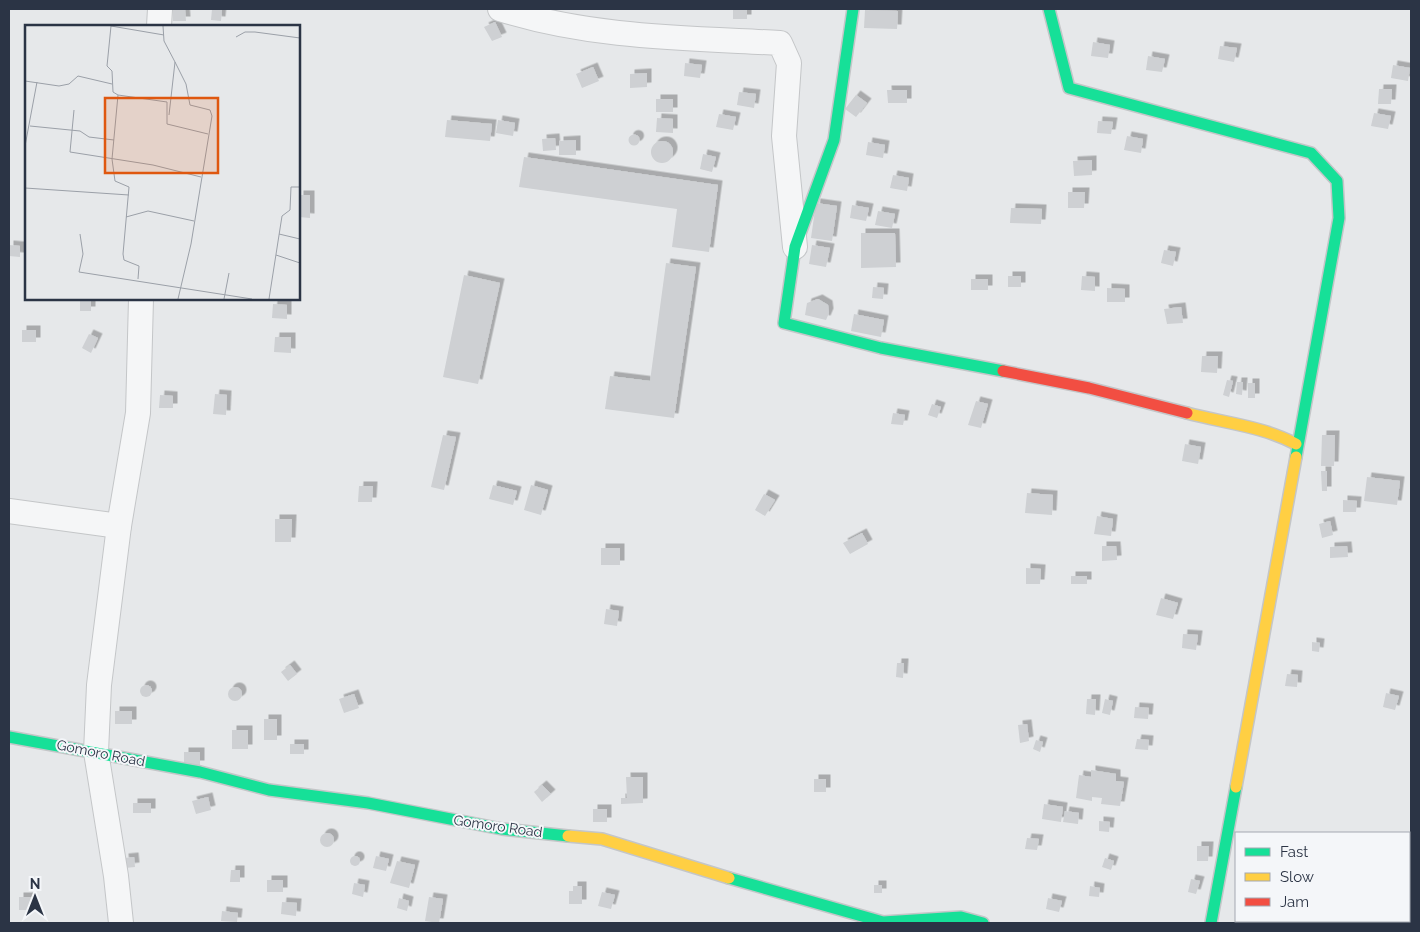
<svg xmlns="http://www.w3.org/2000/svg" width="1420" height="932" font-family="Raleway,sans-serif">
<style>
.building{fill:#ced0d3;filter:url(#shadow)}
.lines{fill:none;stroke-linecap:round;stroke-linejoin:round}
.street-casing{stroke:#c4c6c8;stroke-width:26}
.fast-casing{stroke:#c4c6c8;stroke-width:14}
.slow-casing{stroke:#c4c6c8;stroke-width:14}
.jam-casing{stroke:#c4c6c8;stroke-width:14}
.street{stroke:#f5f6f7;stroke-width:24}
.fast{stroke:#16e098;stroke-width:11}
.slow{stroke:#ffcf43;stroke-width:11}
.jam{stroke:#f24e42;stroke-width:11}
.labels{text-anchor:middle;dominant-baseline:central;stroke-width:4;stroke-linejoin:round;paint-order:stroke}
.street-label{font-size:14px;fill:#2b3445;stroke:#f4f6f9}
.inset-road{fill:none;stroke:#9ba0a8;stroke-width:1}
.view{fill:#df570f;fill-opacity:0.15;stroke:#df570f;stroke-width:2.5}
.inset-edge{fill:none;stroke:#2b3445;stroke-width:2.5}
</style>
<defs>
<filter id="shadow"><feDropShadow dx="4.5" dy="-4.5" stdDeviation="0" flood-color="#0004"/></filter>
</defs>
<rect width="100%" height="100%" fill="#e6e8ea"/>
<!-- building -->
<g class="building">
<polygon points="173,9 185,9 186,21 173,21"/>
<polygon points="212,9 222,10 221,21 211,20"/>
<rect x="733" y="9" width="14" height="10"/>
<polygon points="865,10 898,11 897,29 864,28"/>
<polygon points="495,22 502,37 492,41 484,27"/>
<polygon points="1093,42 1110,45 1108,58 1091,56"/>
<polygon points="1220,46 1237,48 1234,62 1218,59"/>
<polygon points="1148,56 1165,59 1162,72 1146,70"/>
<polygon points="685,63 702,65 700,78 684,76"/>
<polygon points="1393,65 1410,68 1408,81 1391,78"/>
<polygon points="593,67 599,81 582,88 576,74"/>
<polygon points="647,73 647,87 630,88 630,74"/>
<polygon points="1379,89 1392,89 1391,104 1378,104"/>
<polygon points="887,90 907,90 907,103 888,103"/>
<polygon points="739,92 756,94 754,108 737,105"/>
<polygon points="856,95 867,103 856,117 845,109"/>
<rect x="656" y="99" width="17" height="13"/>
<polygon points="1374,113 1391,116 1388,129 1371,126"/>
<polygon points="719,114 736,117 733,130 716,127"/>
<polygon points="657,118 673,119 673,133 656,132"/>
<polygon points="447,120 492,124 490,141 445,137"/>
<polygon points="498,120 515,123 513,136 496,133"/>
<polygon points="1098,121 1113,122 1111,134 1097,133"/>
<circle cx="634" cy="140" r="5.5"/>
<polygon points="1127,136 1143,139 1141,153 1124,150"/>
<polygon points="555,138 556,150 543,151 542,139"/>
<polygon points="576,140 576,155 559,155 559,141"/>
<circle cx="662" cy="152" r="11"/>
<polygon points="868,142 885,145 883,158 866,155"/>
<polygon points="703,154 716,157 712,172 700,169"/>
<polygon points="524,157 718,185 709,252 672,247 677,209 519,187"/>
<polygon points="1092,160 1092,175 1074,176 1073,161"/>
<polygon points="893,175 909,178 907,191 890,188"/>
<polygon points="1068,192 1085,192 1084,208 1068,208"/>
<polygon points="299,195 310,195 310,218 299,217"/>
<polygon points="816,203 837,206 832,241 811,238"/>
<polygon points="852,205 869,208 866,221 850,218"/>
<polygon points="1011,208 1042,209 1041,224 1010,223"/>
<polygon points="878,211 895,214 892,228 875,225"/>
<polygon points="861,233 895,233 896,267 861,268"/>
<polygon points="9,245 20,246 20,257 9,256"/>
<polygon points="812,245 830,248 826,267 809,264"/>
<polygon points="1164,250 1176,252 1173,266 1161,263"/>
<polygon points="666,263 696,267 674,418 605,409 610,376 650,381"/>
<polygon points="464,275 500,283 478,384 443,377"/>
<rect x="1008" y="276" width="13" height="11"/>
<polygon points="1082,276 1095,277 1095,291 1081,290"/>
<rect x="971" y="279" width="17" height="11"/>
<polygon points="873,287 884,288 883,299 872,298"/>
<polygon points="1107,288 1125,289 1125,302 1107,302"/>
<rect x="80" y="299" width="11" height="12"/>
<polygon points="818,299 828,305 829,313 826,320 805,315 807,303"/>
<polygon points="273,304 287,305 287,319 272,318"/>
<polygon points="1181,307 1183,323 1167,324 1164,309"/>
<polygon points="854,314 884,320 881,337 851,331"/>
<rect x="22" y="330" width="14" height="12"/>
<polygon points="89,334 98,338 91,353 82,348"/>
<polygon points="275,337 291,337 291,353 274,352"/>
<polygon points="1202,356 1218,356 1217,373 1201,372"/>
<polygon points="1227,380 1233,381 1229,397 1223,395"/>
<polygon points="1237,382 1243,382 1242,395 1236,394"/>
<rect x="1248" y="383" width="7" height="15"/>
<polygon points="215,394 227,395 226,415 213,414"/>
<polygon points="160,395 173,396 173,408 159,408"/>
<polygon points="976,401 988,404 981,428 968,425"/>
<polygon points="932,404 941,407 937,418 928,415"/>
<polygon points="893,413 905,415 903,425 891,424"/>
<polygon points="443,435 456,437 444,490 431,487"/>
<polygon points="1322,435 1335,435 1334,466 1321,466"/>
<polygon points="1185,444 1201,447 1198,464 1182,461"/>
<polygon points="1321,471 1327,471 1327,491 1322,491"/>
<polygon points="1367,477 1400,481 1397,505 1364,501"/>
<polygon points="493,485 517,491 513,505 489,499"/>
<polygon points="531,485 548,490 541,515 524,510"/>
<polygon points="359,486 373,486 372,502 358,502"/>
<polygon points="1027,493 1053,495 1052,515 1025,513"/>
<polygon points="764,494 775,500 765,516 755,510"/>
<polygon points="1343,500 1357,501 1356,512 1343,512"/>
<polygon points="1097,516 1113,519 1111,536 1094,534"/>
<polygon points="275,519 292,519 291,542 275,542"/>
<polygon points="1330,521 1333,535 1322,538 1319,524"/>
<polygon points="862,533 868,544 850,554 843,543"/>
<polygon points="1102,546 1116,546 1117,560 1102,561"/>
<polygon points="1347,546 1348,557 1330,558 1330,547"/>
<rect x="601" y="548" width="19" height="17"/>
<polygon points="1026,568 1041,569 1040,584 1026,584"/>
<rect x="1071" y="576" width="16" height="8"/>
<polygon points="1161,598 1178,603 1173,619 1156,615"/>
<polygon points="606,609 619,611 617,626 604,624"/>
<polygon points="1183,634 1198,635 1196,650 1182,648"/>
<polygon points="1312,642 1320,643 1319,652 1312,651"/>
<polygon points="897,663 904,663 903,678 896,677"/>
<polygon points="290,665 297,674 288,681 281,672"/>
<polygon points="1287,674 1298,675 1297,687 1285,686"/>
<circle cx="146" cy="691" r="6"/>
<circle cx="235" cy="694" r="7"/>
<polygon points="1386,693 1399,696 1395,710 1383,707"/>
<polygon points="354,694 359,708 344,713 339,699"/>
<polygon points="1087,699 1096,699 1095,715 1086,714"/>
<polygon points="1105,699 1113,701 1110,715 1102,713"/>
<polygon points="1135,707 1149,708 1148,719 1134,718"/>
<rect x="115" y="711" width="17" height="13"/>
<rect x="264" y="719" width="13" height="21"/>
<polygon points="1027,724 1029,741 1020,743 1018,725"/>
<rect x="232" y="730" width="16" height="19"/>
<polygon points="1137,739 1149,740 1148,750 1135,749"/>
<polygon points="1036,740 1043,742 1040,752 1033,749"/>
<rect x="290" y="744" width="14" height="10"/>
<rect x="184" y="752" width="16" height="13"/>
<polygon points="1091,770 1116,774 1116,781 1124,782 1120,806 1101,804 1102,798 1092,797 1092,801 1076,798 1079,775 1091,777"/>
<polygon points="626,777 643,777 643,803 621,804 621,798 627,798"/>
<rect x="814" y="779" width="12" height="13"/>
<polygon points="542,785 551,794 542,802 534,792"/>
<polygon points="208,797 211,810 196,814 192,801"/>
<rect x="133" y="803" width="18" height="10"/>
<polygon points="1044,804 1063,807 1061,822 1042,819"/>
<rect x="593" y="809" width="14" height="13"/>
<polygon points="1065,811 1079,813 1078,824 1063,822"/>
<polygon points="1099,821 1110,822 1109,832 1099,831"/>
<circle cx="327" cy="840" r="7"/>
<polygon points="1027,838 1039,839 1037,850 1025,849"/>
<polygon points="1197,846 1209,846 1208,861 1197,861"/>
<polygon points="376,856 389,859 386,871 373,868"/>
<circle cx="355" cy="861" r="5"/>
<polygon points="134,857 135,867 125,868 124,858"/>
<polygon points="1105,858 1114,861 1111,870 1102,867"/>
<polygon points="397,861 415,865 409,888 390,883"/>
<polygon points="231,870 240,870 240,882 230,882"/>
<polygon points="1191,879 1200,881 1196,894 1188,892"/>
<rect x="267" y="880" width="16" height="12"/>
<polygon points="354,883 365,885 363,897 352,894"/>
<rect x="874" y="885" width="8" height="8"/>
<polygon points="573,886 582,886 582,904 569,904 569,891 573,891"/>
<polygon points="1090,886 1100,888 1099,897 1089,896"/>
<polygon points="602,892 615,895 611,909 598,906"/>
<rect x="19" y="897" width="12" height="13"/>
<polygon points="429,897 443,899 439,923 425,921"/>
<polygon points="399,898 409,901 407,911 397,908"/>
<polygon points="1048,898 1062,901 1059,912 1046,909"/>
<polygon points="282,902 297,903 296,916 281,914"/>
<polygon points="222,911 238,913 237,922 221,921"/>
</g>
<g class="lines">
<!-- street casing -->
<g class="street-casing">
<g id="street">
<path d="M500,9C591,38 686,38 780,43L789,63L784,136L795,247"/>
<polyline points="159,26 160,9"/>
<polyline points="9,511 119,526"/>
<polyline points="121,923 116,876 96,752 99,685 119,526 138,413 141,299"/>
</g>
</g>
<!-- fast casing -->
<g class="fast-casing">
<g id="fast">
<polyline points="853,9 834,140 795,247 784,323 881,348 1003,371"/>
<polyline points="1049,9 1069,88 1311,153 1337,181 1339,218 1296,457"/>
<polyline points="9,737 200,772 269,790 368,803 502,829 568,836"/>
<polyline points="729,878 883,922 961,917 983,923"/>
<polyline points="1211,923 1236,787"/>
</g>
</g>
<!-- slow casing -->
<g class="slow-casing">
<g id="slow">
<path d="M1187,413C1224,423 1262,426 1296,444"/>
<polyline points="1236,787 1296,457"/>
<polyline points="568,836 602,839 729,878"/>
</g>
</g>
<!-- jam casing -->
<g class="jam-casing">
<polyline id="jam" points="1003,371 1089,388 1187,413"/>
</g>
<!-- street -->
<use href="#street" class="street"/>
<!-- fast -->
<use href="#fast" class="fast"/>
<!-- slow -->
<use href="#slow" class="slow"/>
<!-- jam -->
<use href="#jam" class="jam"/>
</g>
<g class="labels">
<!-- street labels -->
<g class="street-label">
<text transform="translate(101 753) rotate(11)">Gomoro Road</text>
<text transform="translate(498 826) rotate(8)">Gomoro Road</text>
</g>
</g>
<!-- overview -->
<g transform="translate(25 25)">
<rect width="275" height="275" fill="#e6e8ea"/>
<path class="inset-road" d="M86,1L82,41L87,46L88,67L93,70L87,134L90,156L104,162L98,229L99,235L114,241L113,254M86,1L139,10M138,1L139,16L150,37L144,90M211,12L220,7H230L275,13M150,37L161,59L165,80L185,85L187,91L166,219L153,274M0,56L34,61L44,59L53,51L87,59M93,70L142,77V99L183,109M49,85L45,127L128,140L176,152M5,101L55,106L64,112L89,115M0,121L12,57M0,163L104,170M101,192L123,186L169,196M55,209L58,229L54,247L227,274M254,209L275,214M251,230L275,238M199,274L204,248M244,274L257,191L265,185L266,162H275"/>
<path class="view" d="M80,73H193V148H80Z"/>
<rect width="275" height="275" class="inset-edge"/>
</g>
<!-- border -->
<rect width="1420" height="932" fill="none" stroke="#2b3445" stroke-width="20"/>
<!-- legend -->
<rect x="1235" y="832" width="175" height="90" fill="#f4f6f9" stroke="#a4a8b1"/>
<rect x="1245" y="848" width="25" height="8" fill="#16e098" stroke="#a4a8b1"/>
<text x="1280" y="857" font-size="15" fill="#2b3445">Fast</text>
<rect x="1245" y="873" width="25" height="8" fill="#ffcf43" stroke="#a4a8b1"/>
<text x="1280" y="882" font-size="15" fill="#2b3445">Slow</text>
<rect x="1245" y="898" width="25" height="8" fill="#f24e42" stroke="#a4a8b1"/>
<text x="1280" y="907" font-size="15" fill="#2b3445">Jam</text>
<!-- north arrow -->
<g transform="translate(35 897)" stroke="#f4f6f9" stroke-width="4" paint-order="stroke">
<path d="M0-4L9 19L0 12L-9 19Z" fill="#2b3445"/>
<text y="-8" font-size="14" font-weight="bold" text-anchor="middle" fill="#2b3445">N</text>
</g>
</svg>
